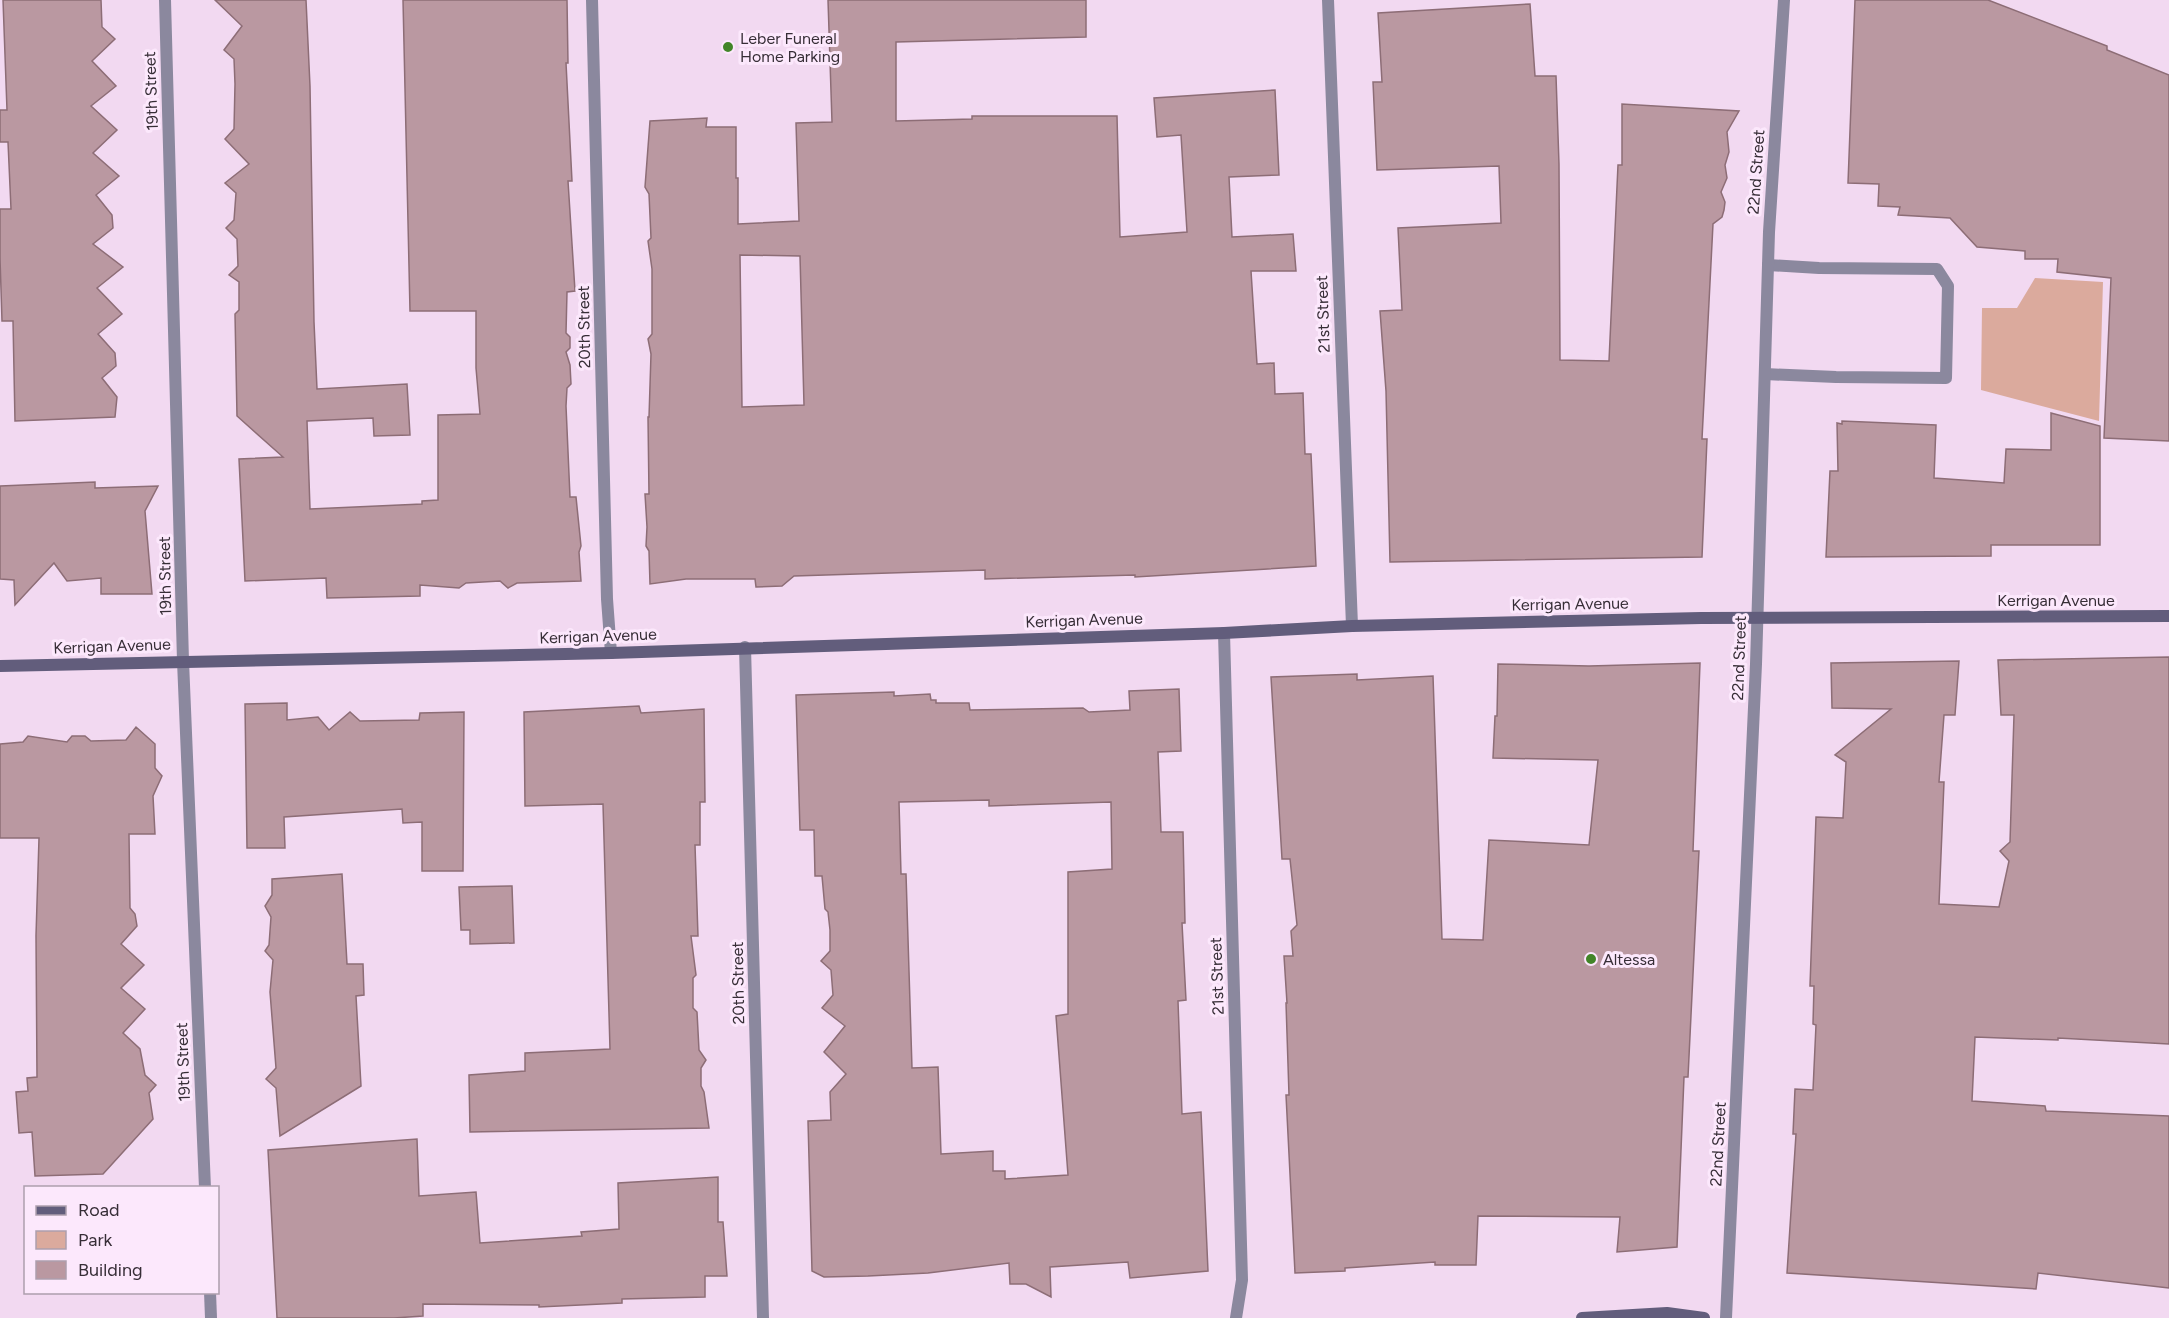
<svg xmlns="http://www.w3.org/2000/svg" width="2169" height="1318" font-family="Figtree,sans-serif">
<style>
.green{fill:#dbaa9d}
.building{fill:#ba98a1;stroke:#8d6d76;stroke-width:1.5;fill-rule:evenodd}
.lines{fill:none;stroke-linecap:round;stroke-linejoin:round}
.lane{stroke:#8b889e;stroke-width:12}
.street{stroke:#8b889e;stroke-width:12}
.secondary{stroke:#625d7c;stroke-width:12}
.poi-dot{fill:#428528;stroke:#fce8fc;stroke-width:2}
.labels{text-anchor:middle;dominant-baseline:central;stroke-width:6;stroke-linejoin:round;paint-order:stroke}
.poi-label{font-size:16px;fill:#372e37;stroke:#fce8fc;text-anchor:start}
.street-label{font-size:16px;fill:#372e37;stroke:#fce8fc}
</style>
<rect width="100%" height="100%" fill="#f2d9f1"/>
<!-- green -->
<polygon class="green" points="2035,278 2103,282 2099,421 1981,390 1982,308 2017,308"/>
<!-- building -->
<g class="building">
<polygon points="3,0 101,0 102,27 115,39 92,61 116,86 91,106 117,130 93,153 119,176 96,195 112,215 113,228 93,244 123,267 97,288 122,314 98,334 115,353 116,366 102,378 117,397 115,417 15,421 13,321 2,321 0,258 0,209 11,209 8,142 0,142 0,110 7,110"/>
<polygon points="215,0 306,0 310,86 314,322 317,389 407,384 410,435 374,436 373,418 307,421 310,509 422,504 422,501 438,500 438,415 480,414 476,368 476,311 410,311 403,0 567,0 568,63 566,63 572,181 568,181 575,291 567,292 566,333 570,337 570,348 566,352 570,365 571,384 567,388 566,406 570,497 576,497 581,546 579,552 581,581 517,583 508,588 500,581 466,583 459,588 420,585 420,596 327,598 326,578 245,581 239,459 283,457 237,416 235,314 239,310 239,282 229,275 238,266 237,239 226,228 234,220 236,193 225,183 249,164 225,139 234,129 235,84 234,59 224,50 242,26"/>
<path d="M828,0H1086V37L896,42V121L972,119V116H1117L1120,237L1187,232L1181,135L1157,137L1154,98L1275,90L1279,175L1229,177L1232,237L1293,234L1296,271H1251L1257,364L1274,363L1275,394L1303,393L1305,454H1311L1316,566L1135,577V575L985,579V570L794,576L782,586L756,587L755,579H686L650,584L649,551L646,546L647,527L645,494H649L648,417H649L651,354L648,339L652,334V269L648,241L651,238L649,194L645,187L650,121L707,118L706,127H736V178H738V224L799,221L796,123L832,122ZM740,255L800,256L804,405L742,407Z"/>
<polygon points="1855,0 1988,0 2107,46 2107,50 2169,75 2169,441 2104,438 2111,278 2057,272 2058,259 2025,259 2025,251 1977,247 1950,218 1898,215 1900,207 1878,206 1879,184 1848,183"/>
<polygon points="1530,4 1535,76 1556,76 1559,164 1560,360 1609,361 1618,165 1622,165 1622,104 1739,111 1727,132 1729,152 1725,165 1727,178 1721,192 1725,202 1724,210 1722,217 1713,224 1702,439 1707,439 1702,557 1390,562 1386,391 1380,311 1402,310 1398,228 1501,223 1499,166 1377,170 1373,82 1382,82 1378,13"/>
<polygon points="2051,413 2100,426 2100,545 1991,545 1991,556 1826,557 1830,471 1838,471 1837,423 1842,424 1842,421 1936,425 1934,478 2004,483 2006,449 2051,450"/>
<polygon points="95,482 95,488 158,486 145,511 152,594 101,594 101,578 67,581 54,563 15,605 14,580 0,579 0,486"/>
<polygon points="2169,657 2169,1044 2058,1038 2058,1040 1975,1037 1972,1101 2045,1106 2046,1111 2169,1116 2169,1288 2038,1273 2036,1289 1787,1273 1796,1134 1793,1134 1795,1089 1813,1090 1816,1025 1813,1024 1814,986 1810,986 1816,817 1843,818 1846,762 1835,755 1891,709 1832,708 1831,663 1959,661 1955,715 1944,715 1939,782 1944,782 1939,904 1999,907 2009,861 2000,851 2010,842 2014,715 2001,715 1998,660"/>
<polygon points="1700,663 1693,851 1699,851 1688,1077 1684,1077 1677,1247 1617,1252 1620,1217 1478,1216 1476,1265 1435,1265 1435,1262 1345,1268 1345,1271 1295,1273 1286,1095 1289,1095 1286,1003 1287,1003 1284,956 1293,956 1291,931 1297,925 1290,859 1282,859 1271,677 1357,674 1357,680 1433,676 1442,939 1483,940 1489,840 1589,845 1598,760 1493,758 1495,716 1497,716 1498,664 1589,666"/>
<path d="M1179,689L1181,751L1158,752L1161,832H1183L1185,923H1182L1186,1000L1178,1001L1182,1114L1201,1112L1208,1271L1130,1278L1128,1262L1050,1267L1051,1297L1026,1284H1010L1009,1263L928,1273L868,1276L824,1277L812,1271L808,1121L831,1120L830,1092L846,1074L824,1052L845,1026L822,1008L833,995L831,970L821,961L830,951V930L828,912L825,909L822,876H815L814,830H800L796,695L894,692V696L930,694L931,700H936V703H969L970,710L1083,708L1089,712L1130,710L1129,691ZM989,800V806L1111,802L1112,869L1068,872V1014L1056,1016L1068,1175L1005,1179V1171H993V1151L941,1154L938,1067L912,1068L906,874H901L899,802Z"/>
<polygon points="287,703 287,720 318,717 329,730 350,712 360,721 419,720 420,713 464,712 463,871 422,871 422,822 403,823 402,809 284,817 285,848 247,848 245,704"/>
<polygon points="639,706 641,713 704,709 705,802 700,802 700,845 695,845 698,936 691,936 696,975 693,978 693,1008 697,1012 699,1050 706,1060 701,1068 701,1086 704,1092 709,1128 470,1132 469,1075 525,1071 525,1053 610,1049 603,804 525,806 524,712"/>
<polygon points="136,727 155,744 155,768 162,776 153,796 155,834 129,834 130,908 135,914 137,926 121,944 144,965 121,988 145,1009 123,1033 140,1049 145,1075 156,1085 149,1093 153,1119 103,1174 35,1176 32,1132 19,1133 16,1092 28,1091 27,1078 37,1077 36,936 39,838 0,838 0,744 23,742 28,736 67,742 72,736 85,736 91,741 126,740"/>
<polygon points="342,874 347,964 363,964 364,995 356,996 361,1086 280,1136 276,1088 266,1079 276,1068 270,992 273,960 265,951 269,945 271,917 265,906 272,895 272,879"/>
<polygon points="512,886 514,943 470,944 470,930 461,930 459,887"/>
<polygon points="417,1139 419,1196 476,1192 480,1243 582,1236 581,1232 619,1229 618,1183 718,1177 718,1222 723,1222 727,1276 705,1276 705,1297 622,1299 622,1303 539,1307 539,1305 423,1304 423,1316 394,1318 277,1318 268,1150"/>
</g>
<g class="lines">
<!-- lane -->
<polyline class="lane" points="1765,374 1836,377 1946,378 1948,286 1937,269 1819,268 1768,265"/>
<!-- street -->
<g class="street">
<polyline points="165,0 183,661 205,1188"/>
<polyline points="592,0 607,599 611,653"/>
<polyline points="1328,0 1352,626"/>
<polyline points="1224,633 1242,1280 1236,1318"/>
<polyline points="745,647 763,1318"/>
<polyline points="210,1292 211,1318"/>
<polyline points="1726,1318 1756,664 1769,232 1784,0"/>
</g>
<!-- secondary -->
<g class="secondary">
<polyline points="0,666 611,653 1224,633 1352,626 1701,618 2169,616"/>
<polyline points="1582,1318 1667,1313 1704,1318"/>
</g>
</g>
<!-- markers -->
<g class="poi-dot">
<circle cx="728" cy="47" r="6"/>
<circle cx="1591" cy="959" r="6"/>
</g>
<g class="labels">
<!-- poi labels -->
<g class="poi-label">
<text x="740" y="38">Leber Funeral<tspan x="740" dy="18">Home Parking</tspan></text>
<text x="1603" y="959">Altessa</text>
</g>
<!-- street labels -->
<g class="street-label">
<text transform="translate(151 91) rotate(-92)">19th Street</text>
<text transform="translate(1756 172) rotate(-86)">22nd Street</text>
<text transform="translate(1323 314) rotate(-92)">21st Street</text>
<text transform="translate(584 327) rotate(-91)">20th Street</text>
<text transform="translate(165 576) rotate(-91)">19th Street</text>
<text x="2056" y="600">Kerrigan Avenue</text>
<text transform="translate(1570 604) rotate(-1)">Kerrigan Avenue</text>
<text transform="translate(1084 620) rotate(-2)">Kerrigan Avenue</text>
<text transform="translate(598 636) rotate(-2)">Kerrigan Avenue</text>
<text transform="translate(112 646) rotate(-2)">Kerrigan Avenue</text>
<text transform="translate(1739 658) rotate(-88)">22nd Street</text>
<text transform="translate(1217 976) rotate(-92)">21st Street</text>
<text transform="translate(738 983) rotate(-91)">20th Street</text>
<text transform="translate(183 1062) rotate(-92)">19th Street</text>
<text transform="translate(1718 1144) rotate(-87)">22nd Street</text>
</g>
</g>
<!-- legend -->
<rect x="24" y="1186" width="195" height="108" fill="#fce8fc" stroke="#ad9ead" stroke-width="1.5"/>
<rect x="36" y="1206" width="30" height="9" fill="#625d7c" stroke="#ad9ead" stroke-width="1.5"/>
<text x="78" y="1216" font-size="18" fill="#372e37">Road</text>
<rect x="36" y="1231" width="30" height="18" fill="#dbaa9d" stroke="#ad9ead" stroke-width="1.5"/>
<text x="78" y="1246" font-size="18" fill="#372e37">Park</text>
<rect x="36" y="1261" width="30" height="18" fill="#ba98a1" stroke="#ad9ead" stroke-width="1.5"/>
<text x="78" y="1276" font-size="18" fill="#372e37">Building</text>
</svg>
